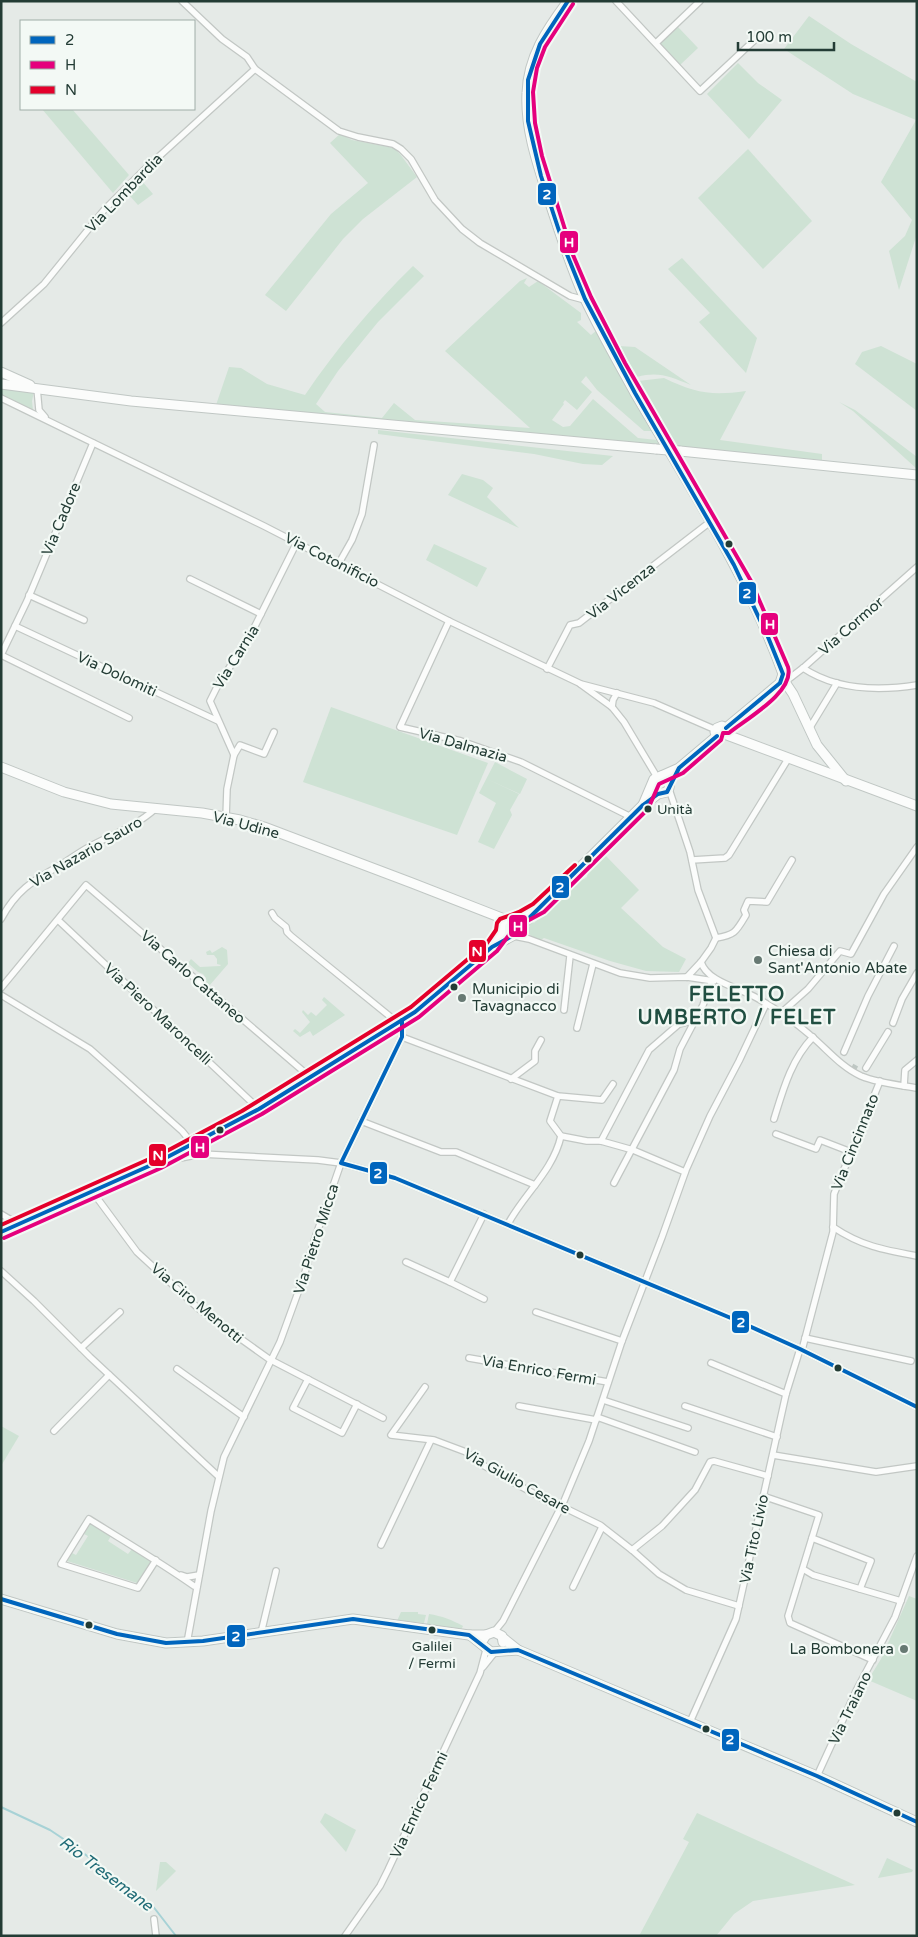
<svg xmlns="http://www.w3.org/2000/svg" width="918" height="1937" font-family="'Varela Round',sans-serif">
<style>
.green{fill:#cee2d4}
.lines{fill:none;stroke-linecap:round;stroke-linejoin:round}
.stream{stroke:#a7d2d6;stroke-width:2}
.street-tunnel{stroke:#bec7c3;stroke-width:5.5;stroke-dasharray:5.5 3;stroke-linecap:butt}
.street-casing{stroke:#c2c7c4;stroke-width:8}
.secondary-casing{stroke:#c0c7c4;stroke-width:11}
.street{stroke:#fbfcfb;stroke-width:5.5}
.secondary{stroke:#fbfcfb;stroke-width:9}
.secondary-bridge-casing{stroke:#c0c7c4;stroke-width:11;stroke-linecap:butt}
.secondary-bridge{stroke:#fbfcfb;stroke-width:9}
.bus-1-casing{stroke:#f3f9f5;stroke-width:8}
.bus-2-casing{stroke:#f3f9f5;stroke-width:8}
.bus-3-casing{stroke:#f3f9f5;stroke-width:8}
.bus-1{stroke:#0065bd;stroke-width:4}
.bus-2{stroke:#e5007d;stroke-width:4}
.bus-3{stroke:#e4002b;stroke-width:4}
.bus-dot{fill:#233c35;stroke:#f3f9f5;stroke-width:2}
.poi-dot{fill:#677973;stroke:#f3f9f5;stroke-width:2}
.labels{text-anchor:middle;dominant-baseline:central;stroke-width:4.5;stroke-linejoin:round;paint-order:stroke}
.bus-label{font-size:14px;fill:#233c35;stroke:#f3f9f5;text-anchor:start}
.street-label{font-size:15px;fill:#233c35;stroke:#f3f9f5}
.poi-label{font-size:15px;fill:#233c35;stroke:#f3f9f5;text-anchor:start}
.water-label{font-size:16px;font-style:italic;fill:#1f6b76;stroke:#f3f9f5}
.district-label{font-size:20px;font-weight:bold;letter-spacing:1px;fill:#204e41;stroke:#f3f9f5}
.line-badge{stroke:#f3f9f5;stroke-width:2}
.badge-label{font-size:14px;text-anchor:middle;font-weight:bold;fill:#fff}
</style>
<rect width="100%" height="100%" fill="#e5eae7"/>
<!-- green -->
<g class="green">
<polygon points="809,16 851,44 917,82 917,234 899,290 889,251 905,236 912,220 881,182 916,120 853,94 784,49"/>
<polygon points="678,27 698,48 680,65 660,44"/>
<polygon points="738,63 758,83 782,100 749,139 707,94"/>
<polygon points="42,109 72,109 129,175 113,193"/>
<polygon points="340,134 352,140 394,148 400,154 417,177 363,219 343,239 286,311 265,295 331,214 368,183 330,143"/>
<polygon points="748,149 812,221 763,269 698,198"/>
<polygon points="141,180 153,194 138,205 128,194"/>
<polygon points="682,258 757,338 746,373 699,322 710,313 668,269"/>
<path d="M413,266L424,276L378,322L338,371L316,404L325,412L382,418L394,403L415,420L530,428L445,351L520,281L527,278L524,283L529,287L538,281L581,313V320L577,322L591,335L596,331L654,431H644L597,390L586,376L581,382L592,392L577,410L565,400L563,403L564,404L552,420L563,427L570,426L593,399L638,438L657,440L661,447L216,405L229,367L241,368L267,384L305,395C337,348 372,306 413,266Z"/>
<path d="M619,346L635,347L691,385C670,377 659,371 637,377Z"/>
<polygon points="881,346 917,364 917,411 855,364 862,352"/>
<path d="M664,378C695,393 711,396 746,391L720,440L822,454V460L676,447L638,381Z"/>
<polygon points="1,388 34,391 32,401 33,410 1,395"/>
<polygon points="839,402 855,410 917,457 917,469 853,411"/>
<polygon points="378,430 613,456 602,465 583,464 534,454 378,434"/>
<polygon points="462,474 483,480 493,488 487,497 519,528 448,495"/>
<polygon points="434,544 487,568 477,587 426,560"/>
<polygon points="331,707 488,763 457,835 303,782"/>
<polygon points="495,762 527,779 520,794 487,779 519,794 510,810 512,815 494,849 478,842 496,803 479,793"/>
<polygon points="605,855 639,890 621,908 663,947 686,959 679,972 646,971 610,961 544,938 539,941 529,934 528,930 532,921 534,923 576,880 584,879 587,877 588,871"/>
<polygon points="222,947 227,950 228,964 209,986 204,981 206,978 203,974 198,972 188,963 191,959 200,967 220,966 221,965 217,964 217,959 214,955 207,955 206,952 210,950 212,953"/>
<polygon points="324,997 345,1015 313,1036 310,1031 300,1037 293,1031 295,1029 300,1033 310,1022 302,1012 303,1010 308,1015 311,1012 316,1016 327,1005 322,1000"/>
<polygon points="1,1426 19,1436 1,1466"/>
<polygon points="91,1523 111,1536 108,1541 128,1554 132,1549 151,1561 137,1583 67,1561 72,1553 76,1555 88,1536 84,1534"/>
<polygon points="909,1596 917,1599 917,1701 868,1680 881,1659"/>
<polygon points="401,1612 418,1612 418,1614 426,1615 424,1623 397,1621"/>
<path d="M429,1614C442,1616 452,1620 463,1626L461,1630L427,1624Z"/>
<polygon points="325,1813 356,1830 346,1852 320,1822"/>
<polygon points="697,1813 855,1885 753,1901 734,1914 716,1936 639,1936 689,1842 683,1839"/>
<polygon points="887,1858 913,1870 912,1872 878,1878"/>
<polygon points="160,1862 166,1862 176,1871 156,1891"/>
</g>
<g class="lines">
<!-- stream -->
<polyline class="stream" points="1,1807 50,1830 74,1846 152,1905 176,1936"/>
<!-- street-tunnel -->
<polyline class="street-tunnel" points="853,1070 857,1063"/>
<!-- street casing -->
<g class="street-casing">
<g id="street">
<polyline points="182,1 222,39 247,57 255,69 339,131 358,137 393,144 401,149 411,159 435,200 462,229 480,243 570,296 585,300"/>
<polyline points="616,1 700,91 761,34"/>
<polyline points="656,43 700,1"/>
<polyline points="1,323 44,284 104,210 143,171 255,69"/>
<polyline points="37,388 39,410 45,417"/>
<polyline points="1,398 264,526 449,621 579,683 612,707 624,722 657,777"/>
<polyline points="339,563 352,540 362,514 374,445"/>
<polyline points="190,579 261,614"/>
<polyline points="29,595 84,620"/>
<polyline points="449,621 400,727 461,741 521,762 631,817"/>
<polyline points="15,626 218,721"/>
<polyline points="1,655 27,601 93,443"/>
<polyline points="1,655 129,718"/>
<path d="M803,668C836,690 879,691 917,685"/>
<polyline points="547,669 570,625 579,623 710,522"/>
<polyline points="783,679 790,678 803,668 917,567"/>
<polyline points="581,684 654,703 716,730"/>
<polyline points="612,707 613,700 617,693"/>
<polyline points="809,729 837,683"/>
<polyline points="234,755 240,745 264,754 274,732"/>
<polyline points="669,789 690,852 698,890 716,938"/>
<polyline points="226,818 227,789 234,755 210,701 217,687 252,632 297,542"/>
<polyline points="692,860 725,858 729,855 788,759"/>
<polyline points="272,913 275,918 286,927 287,932 291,936 398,1023"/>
<path d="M1,919C16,891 32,881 59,866C69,860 78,853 89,847C111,835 135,827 155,809"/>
<polyline points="58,920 259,1109"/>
<polyline points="514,936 529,939 620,973 650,978 687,977 714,981"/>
<path d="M716,938L711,948L701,962C707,982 740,988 757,998C776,1009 794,1021 810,1035C827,1049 841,1067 861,1076C878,1083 899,1085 917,1088"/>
<path d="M716,938C735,935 736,932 746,915L744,910L748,901L767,902L792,860"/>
<polyline points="687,977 701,962"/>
<polyline points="1,988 86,885 310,1077"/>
<polyline points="1,995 90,1049 182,1131 201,1154"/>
<polyline points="564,1010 570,956"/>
<polyline points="781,1013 808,989 840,951 851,954 884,894 917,847"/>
<polyline points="893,1023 902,999 917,973"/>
<polyline points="577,1028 593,964"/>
<polyline points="402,1037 558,1096 602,1100 613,1084"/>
<polyline points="844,1052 868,996 894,946"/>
<polyline points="866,1068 888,1032"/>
<polyline points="511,1079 535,1061 535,1051 541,1040"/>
<polyline points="904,1086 905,1070 917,1060"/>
<polyline points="558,1096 550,1121 561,1136 587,1141 601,1141 633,1150 685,1172"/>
<path d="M774,1119C783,1090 791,1060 813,1037"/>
<polyline points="361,1121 441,1152 456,1152 535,1185"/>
<polyline points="776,1134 816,1149 820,1140 851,1152"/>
<polyline points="601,1141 649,1050 679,1024 695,1020"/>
<polyline points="165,1161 201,1154 318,1160 341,1163 395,1178 738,1321 800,1349 917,1407"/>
<polyline points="614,1183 674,1070 680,1049 703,1005 712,981"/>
<polyline points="92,1191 137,1252 199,1309 269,1359 383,1418"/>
<polyline points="1,1214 18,1224"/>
<path d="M508,1224C524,1194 553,1171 561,1136"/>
<path d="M833,1227C861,1246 884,1250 917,1256"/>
<polyline points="406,1262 450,1282 484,1214"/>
<polyline points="1,1271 34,1301 90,1357 218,1476"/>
<polyline points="450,1282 484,1299"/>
<polyline points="536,1312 622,1341"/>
<polyline points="805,1338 911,1361"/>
<polyline points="81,1348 120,1312"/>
<polyline points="802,1350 833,1232 834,1194 880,1081"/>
<polyline points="469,1358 608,1382"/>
<polyline points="711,1363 786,1394"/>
<polyline points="177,1369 244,1417"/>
<polyline points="308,1379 293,1408 342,1433 357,1404"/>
<polyline points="425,1387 391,1435 434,1440 466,1452 481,1464 556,1506 561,1506 600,1525 632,1550 659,1574 686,1590 739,1606"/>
<polyline points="603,1400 688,1428"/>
<polyline points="519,1406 596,1420"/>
<polyline points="685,1406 777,1437"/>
<polyline points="597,1417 695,1452"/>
<polyline points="54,1431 109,1375"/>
<polyline points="773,1455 876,1472 917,1466"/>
<polyline points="763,1496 819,1515 788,1616 790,1623 873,1660"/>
<polyline points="812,1538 871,1561 860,1589 901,1601"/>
<polyline points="381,1545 431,1440"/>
<polyline points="632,1550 662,1526 695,1490 710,1462 714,1461 768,1476"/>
<path d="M156,1560L138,1588L61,1564L89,1519C124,1541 160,1562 194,1586H197"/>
<polyline points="803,1569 813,1575 860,1589"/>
<polyline points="181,1575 187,1577 199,1575"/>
<polyline points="573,1587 602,1527"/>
<polyline points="494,1632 503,1621 564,1501 589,1441 622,1341 662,1237 686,1170 710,1116 739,1061 766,1004"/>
<polyline points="261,1633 276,1571"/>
<polyline points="187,1643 211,1511 224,1457 280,1342 304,1276 314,1241 341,1163 402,1037 402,1020"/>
<polyline points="483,1667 495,1652"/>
<polyline points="690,1722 736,1619 786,1394 800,1349"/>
<polyline points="817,1776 857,1689 895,1617 917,1556"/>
<polyline points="154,1919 156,1936"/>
<polyline points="345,1936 380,1886 388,1870 480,1673 486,1650"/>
</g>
</g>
<!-- secondary casing -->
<g class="secondary-casing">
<g id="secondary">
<path d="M568,1C547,29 528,57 527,93C525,131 539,168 550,203C561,236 571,268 585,299C600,331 618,362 635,393C688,484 747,574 783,674L780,683L726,728"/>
<polyline points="1,372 30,385"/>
<polyline points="1,384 131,401 656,449"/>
<polyline points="680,451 917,475"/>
<polyline points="783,679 793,694 817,745 846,781"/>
<polyline points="727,735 917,806"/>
<polyline points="717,736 715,732 717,728 722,726 726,728"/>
<polyline points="1,767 64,792 111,804 202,813 240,820 264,827 412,883 507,920"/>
<polyline points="643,805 654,779 679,768 717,736"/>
<path d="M495,943L503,932C501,921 507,922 515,921C519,920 526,916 530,914"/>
<path d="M1,1232L158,1162L259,1109L415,1012L492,947L516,934L519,928L643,805L658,794L667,792C672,785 669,778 661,776"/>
<polyline points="1,1599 117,1634 166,1643 203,1641 353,1619 469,1635 486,1635"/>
<polyline points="470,1635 491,1652 518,1650"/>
<polyline points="503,1638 518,1650 817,1776 917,1822"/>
<polyline points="483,1640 486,1635 494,1632 502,1636 503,1642"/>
</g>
</g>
<!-- street -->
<use href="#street" class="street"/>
<!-- secondary -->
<use href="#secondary" class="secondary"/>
<!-- secondary-bridge casing -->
<g class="secondary-bridge-casing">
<polyline id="secondary-bridge" points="656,449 680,451"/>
</g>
<!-- secondary-bridge -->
<use href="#secondary-bridge" class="secondary-bridge"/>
<!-- bus-1 casing -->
<g class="bus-1-casing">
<g id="bus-1">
<polyline points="568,1 540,44 528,80 528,121 541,176 566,252 585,299 635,393 734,565 768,637 783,674 780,683 726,728"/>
<polyline points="402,1020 402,1037 341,1163 395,1178 738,1321 800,1349 917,1407"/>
<polyline points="1,1232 158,1162 259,1109 415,1012 492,947 516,934 519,928 643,805 658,794 667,792 679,768 717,736"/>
<polyline points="1,1599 117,1634 166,1643 203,1641 353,1619 469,1635 491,1652 518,1650 817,1776 917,1822"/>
</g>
</g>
<!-- bus-2 casing -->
<g class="bus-2-casing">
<path id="bus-2" d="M4,1238L161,1168L262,1114L419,1017L497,951L509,935V927H516L544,912L648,809L659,784L683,773L721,740L723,733H729C746,719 795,692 788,667L751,581L625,363L591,297L573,255L542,156L535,123L533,92L537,68L545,47L573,4"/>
</g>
<!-- bus-3 casing -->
<g class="bus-3-casing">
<polyline id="bus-3" points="1,1225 165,1152 242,1111 411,1007 487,943 496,930 497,923 500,919 519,912 533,904 575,865"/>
</g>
<!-- bus-1 -->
<use href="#bus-1" class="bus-1"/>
<!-- bus-2 -->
<use href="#bus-2" class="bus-2"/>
<!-- bus-3 -->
<use href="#bus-3" class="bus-3"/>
</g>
<!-- markers -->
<g class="bus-dot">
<circle cx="729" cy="544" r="4.5"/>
<circle cx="648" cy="809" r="4.5"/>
<circle cx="588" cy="859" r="4.5"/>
<circle cx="454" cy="987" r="4.5"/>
<circle cx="220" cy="1130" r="4.5"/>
<circle cx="580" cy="1255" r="4.5"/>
<circle cx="838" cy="1368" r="4.5"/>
<circle cx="89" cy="1625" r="4.5"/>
<circle cx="432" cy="1630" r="4.5"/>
<circle cx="706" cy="1729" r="4.5"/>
<circle cx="897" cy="1813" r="4.5"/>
</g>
<g class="poi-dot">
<circle cx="758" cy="960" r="5"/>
<circle cx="462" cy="998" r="5"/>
<circle cx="904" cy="1649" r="5"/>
</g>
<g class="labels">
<!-- bus labels -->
<g class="bus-label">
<text x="657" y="809">Unità</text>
<text x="432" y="1646" text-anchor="middle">Galilei<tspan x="432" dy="17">/ Fermi</tspan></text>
</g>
<!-- street labels -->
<g class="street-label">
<text transform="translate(124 193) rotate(-46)">Via Lombardia</text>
<text transform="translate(61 519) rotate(-67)">Via Cadore</text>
<text transform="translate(332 560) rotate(27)">Via Cotonificio</text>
<text transform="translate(621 591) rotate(-38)">Via Vicenza</text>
<text transform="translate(851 626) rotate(-41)">Via Cormor</text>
<text transform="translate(236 657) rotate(-58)">Via Carnia</text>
<text transform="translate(117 674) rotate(25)">Via Dolomiti</text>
<text transform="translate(463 745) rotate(16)">Via Dalmazia</text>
<text transform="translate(246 825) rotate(15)">Via Udine</text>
<text transform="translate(86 852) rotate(-30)">Via Nazario Sauro</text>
<text transform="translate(193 977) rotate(41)">Via Carlo Cattaneo</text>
<text transform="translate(158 1014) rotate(43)">Via Piero Maroncelli</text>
<text transform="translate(855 1142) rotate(-68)">Via Cincinnato</text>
<text transform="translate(316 1239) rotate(-72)">Via Pietro Micca</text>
<text transform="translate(197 1303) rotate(40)">Via Ciro Menotti</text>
<text transform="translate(539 1370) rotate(10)">Via Enrico Fermi</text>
<text transform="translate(517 1481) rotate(29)">Via Giulio Cesare</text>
<text transform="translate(754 1539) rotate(-78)">Via Tito Livio</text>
<text transform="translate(850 1708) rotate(-64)">Via Traiano</text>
<text transform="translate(419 1805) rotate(-65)">Via Enrico Fermi</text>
</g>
<!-- poi labels -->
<g class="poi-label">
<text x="768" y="951">Chiesa di<tspan x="768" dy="17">Sant'Antonio Abate</tspan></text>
<text x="472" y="989">Municipio di<tspan x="472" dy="17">Tavagnacco</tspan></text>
<text x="894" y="1649" text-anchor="end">La Bombonera</text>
</g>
<!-- water labels -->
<g class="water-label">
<text transform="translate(106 1874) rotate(37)">Rio Tresemane</text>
</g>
<!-- district labels -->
<g class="district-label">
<text x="737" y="995">FELETTO<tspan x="737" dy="23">UMBERTO / FELET</tspan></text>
</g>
</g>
<g class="line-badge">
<rect x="537" y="182" width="20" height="24" rx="5" fill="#0065bd"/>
<rect x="559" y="230" width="20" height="24" rx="5" fill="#e5007d"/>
<rect x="738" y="581" width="19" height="24" rx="5" fill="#0065bd"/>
<rect x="760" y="612" width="19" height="24" rx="5" fill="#e5007d"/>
<rect x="551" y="875" width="19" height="24" rx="5" fill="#0065bd"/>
<rect x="508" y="914" width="20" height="24" rx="5" fill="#e5007d"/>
<rect x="468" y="939" width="19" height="24" rx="5" fill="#e4002b"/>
<rect x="190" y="1135" width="20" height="24" rx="5" fill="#e5007d"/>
<rect x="148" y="1143" width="19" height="24" rx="5" fill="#e4002b"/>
<rect x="369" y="1161" width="19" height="24" rx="5" fill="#0065bd"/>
<rect x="731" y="1310" width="19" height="24" rx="5" fill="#0065bd"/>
<rect x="226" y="1624" width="20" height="24" rx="5" fill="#0065bd"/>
<rect x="721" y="1728" width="19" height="24" rx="5" fill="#0065bd"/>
</g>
<g class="badge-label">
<text x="547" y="199">2</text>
<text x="569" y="247">H</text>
<text x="747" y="598">2</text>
<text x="770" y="629">H</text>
<text x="560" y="892">2</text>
<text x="518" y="931">H</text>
<text x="477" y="956">N</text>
<text x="200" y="1152">H</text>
<text x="158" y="1160">N</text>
<text x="378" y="1178">2</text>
<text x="741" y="1327">2</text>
<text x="236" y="1641">2</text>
<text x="730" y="1744">2</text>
</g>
<!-- border -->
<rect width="918" height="1937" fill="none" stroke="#233c35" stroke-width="5"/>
<!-- legend -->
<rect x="20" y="20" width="175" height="90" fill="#f3f9f5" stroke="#a0ada8"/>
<rect x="30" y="36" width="25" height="8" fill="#0065bd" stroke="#a0ada8"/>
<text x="65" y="45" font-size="15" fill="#233c35">2</text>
<rect x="30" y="61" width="25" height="8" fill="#e5007d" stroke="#a0ada8"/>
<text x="65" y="70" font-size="15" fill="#233c35">H</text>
<rect x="30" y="86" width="25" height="8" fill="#e4002b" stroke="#a0ada8"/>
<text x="65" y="95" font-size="15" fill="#233c35">N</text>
<!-- scale -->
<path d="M738 42v8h96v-8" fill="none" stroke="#233c35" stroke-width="2.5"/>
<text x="746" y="42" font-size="15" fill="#233c35" stroke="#f3f9f5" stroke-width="4" paint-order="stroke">100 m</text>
</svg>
